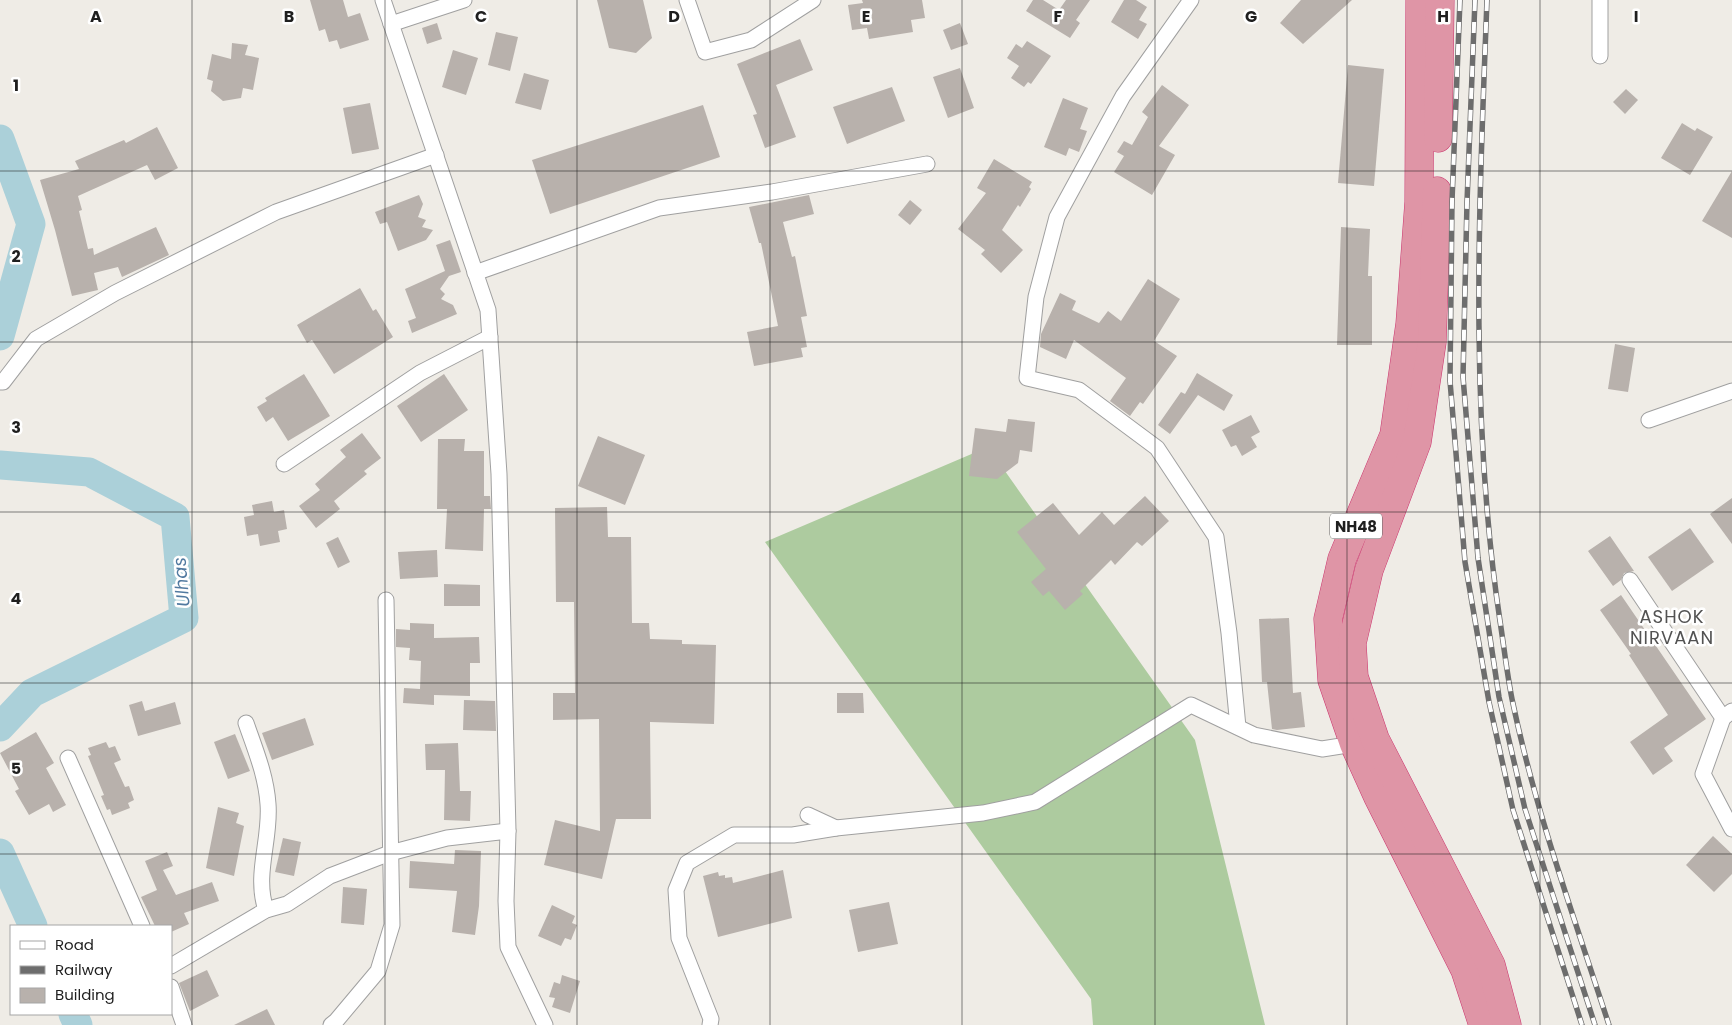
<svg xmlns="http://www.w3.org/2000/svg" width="1732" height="1025" font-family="Poppins,sans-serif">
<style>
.forest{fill:#adcb9f}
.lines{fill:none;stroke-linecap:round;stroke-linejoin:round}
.river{stroke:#abd0d9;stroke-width:29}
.building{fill:#b8b1ac}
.street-casing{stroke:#a0a0a0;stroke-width:17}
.highway-casing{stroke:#cb356e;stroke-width:29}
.street{stroke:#fff;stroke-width:15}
.highway{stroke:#df95a6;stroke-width:28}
.rail-casing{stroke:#6d6d6d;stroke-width:5.5}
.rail{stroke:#fff;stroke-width:4;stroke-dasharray:11;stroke-linecap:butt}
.grid{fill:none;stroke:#1f1f1f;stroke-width:1;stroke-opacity:0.55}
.labels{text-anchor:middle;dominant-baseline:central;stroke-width:5;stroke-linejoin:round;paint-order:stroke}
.shield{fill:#fff;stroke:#626262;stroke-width:1}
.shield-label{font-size:15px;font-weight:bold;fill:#1f1f1f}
.water-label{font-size:18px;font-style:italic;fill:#517aa0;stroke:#fff}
.neighbourhood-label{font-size:18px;letter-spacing:1px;fill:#525252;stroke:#fff}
.grid-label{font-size:16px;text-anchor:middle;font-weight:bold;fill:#1f1f1f;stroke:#fff;stroke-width:5;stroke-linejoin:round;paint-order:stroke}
</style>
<rect width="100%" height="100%" fill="#efece6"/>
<!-- forest -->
<polygon class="forest" points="988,447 1195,740 1265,1025 1093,1025 1091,999 765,542"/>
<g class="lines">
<!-- river -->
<g class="river">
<polyline points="0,139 31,224 0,336"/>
<polyline points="0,465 89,472 175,517 184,618 32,693 0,727"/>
<polyline points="0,853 33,926"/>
<polyline points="73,1014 78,1025"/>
</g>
</g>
<!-- building -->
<g class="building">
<polygon points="310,0 343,0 348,17 360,13 369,40 340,49 337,40 329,42 325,29 319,31"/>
<polygon points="597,0 643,0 652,38 636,53 609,48"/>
<polygon points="862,0 922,0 925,18 911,20 913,32 869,39 867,28 852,30 848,5 863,3"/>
<polygon points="1033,0 1043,0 1059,10 1066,0 1090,0 1076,20 1080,23 1070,38 1026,11"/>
<polygon points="1124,0 1136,0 1147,7 1139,20 1147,24 1138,39 1111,22"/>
<polygon points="1301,0 1352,0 1303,44 1280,23"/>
<polygon points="437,23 442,39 427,44 422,28"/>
<polygon points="960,23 968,44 951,50 943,30"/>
<polygon points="496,32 518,37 510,71 488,65"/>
<polygon points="800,39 813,70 776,85 796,137 765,148 753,115 757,114 737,64"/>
<polygon points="1027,41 1051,56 1031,84 1028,82 1024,87 1011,78 1019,66 1007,58 1016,44 1022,48"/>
<polygon points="232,43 248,45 245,55 259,58 253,90 243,88 241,98 223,101 211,91 213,81 207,79 212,54 231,59"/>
<polygon points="453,50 478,58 466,95 442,87"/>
<polygon points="1348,65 1384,69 1374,186 1338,183"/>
<polygon points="960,68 974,108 948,118 933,77"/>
<polygon points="524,73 549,80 541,110 515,103"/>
<polygon points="1162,85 1189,105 1159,146 1175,155 1152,195 1114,172 1124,156 1117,152 1124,141 1132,145 1148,117 1142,112"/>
<polygon points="892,87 905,121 847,144 833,107"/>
<polygon points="1626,89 1638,100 1625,114 1613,102"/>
<polygon points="1063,98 1088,108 1080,129 1087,131 1079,152 1069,148 1066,156 1044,147"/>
<polygon points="370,103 379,149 352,154 343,108"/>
<polygon points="703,105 720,157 550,214 532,160"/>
<polygon points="1682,123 1695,131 1697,128 1713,137 1690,175 1661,158"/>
<polygon points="157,127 178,168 155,180 147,165 78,196 82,210 79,211 88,249 93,248 94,255 156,227 169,255 122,277 118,267 94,273 98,290 72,296 55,230 40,180 79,169 75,161 124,140 126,143"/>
<polygon points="994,159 1032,182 1029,187 1031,189 1020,207 1018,205 1002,230 1023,250 1001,273 981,254 985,250 958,229 986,193 977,188"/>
<polygon points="1732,171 1732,238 1702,221"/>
<polygon points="419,195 423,204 418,217 426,220 422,227 433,230 426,240 398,251 387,222 380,224 375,212"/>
<polygon points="809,195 814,214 783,222 792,257 795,256 807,316 801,317 807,347 801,348 803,357 754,366 747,332 778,326 761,243 759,243 749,207"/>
<polygon points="910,200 922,210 910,225 898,215"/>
<polygon points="1341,227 1370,229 1368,276 1372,276 1372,345 1337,345"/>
<polygon points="450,240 461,272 449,276 440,289 445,294 441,299 453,305 457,314 412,333 408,321 416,318 405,289 445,271 436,245"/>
<polygon points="1148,279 1180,299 1154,341 1177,356 1143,404 1140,402 1130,416 1110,401 1126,378 1074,340 1066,359 1040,347 1041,334 1060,293 1076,301 1072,310 1099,323 1108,311 1121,321"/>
<polygon points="360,288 373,311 376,309 393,337 334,374 312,340 307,343 297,325"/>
<polygon points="1615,344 1635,348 1628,392 1608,389"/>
<polygon points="1197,373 1233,395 1224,411 1198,395 1170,434 1158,425 1181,392 1185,394"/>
<polygon points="304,374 330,416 288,441 273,417 266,422 257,407 267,401 265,398"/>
<polygon points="444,374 468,410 421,442 397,406"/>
<polygon points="1251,415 1260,432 1251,437 1257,447 1242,456 1236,445 1231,447 1222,430"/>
<polygon points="1008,419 1035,422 1032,452 1020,450 1018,463 997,479 969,476 975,428 1006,432"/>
<polygon points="362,433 381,458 364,471 367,474 334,501 340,509 316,528 299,506 320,490 315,484 346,457 340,450"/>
<polygon points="598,436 645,455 625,505 578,486"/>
<polygon points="438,439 465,439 464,451 484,451 484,496 490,496 491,509 484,509 483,551 445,549 447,509 437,509"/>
<polygon points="1145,496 1169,521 1142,546 1137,542 1115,565 1111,560 1080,591 1083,594 1065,610 1049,591 1043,596 1031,582 1046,569 1017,532 1053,503 1079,535 1102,512 1114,525"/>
<polygon points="1732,498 1732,544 1710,514"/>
<polygon points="272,501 274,512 284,510 287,529 278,531 280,542 260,546 258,534 247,536 244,517 254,515 252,505"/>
<polygon points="607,507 608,537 631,537 632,623 649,623 650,639 682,640 682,644 716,645 714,724 650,722 651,819 616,819 602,879 544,865 555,820 600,831 599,719 553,720 553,693 575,693 574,602 556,602 555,508"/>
<polygon points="1690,528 1714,562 1672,591 1648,557"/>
<polygon points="1610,536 1634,571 1624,573 1621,580 1613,586 1588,551"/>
<polygon points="338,537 350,562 338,568 326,543"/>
<polygon points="437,550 438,577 400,579 398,552"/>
<polygon points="444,584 480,585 480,606 444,606"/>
<polygon points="1621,595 1706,719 1664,748 1673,761 1653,775 1630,742 1668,715 1629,655 1631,654 1600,610"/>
<polygon points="1289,618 1293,693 1301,692 1305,727 1277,730 1272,729 1267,682 1262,682 1259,619"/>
<polygon points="410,623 434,624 434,638 479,637 480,663 470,663 470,696 434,695 434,705 403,703 404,688 420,689 421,661 409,660 410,648 396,647 396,629 410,630"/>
<polygon points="837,693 863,693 864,713 837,713"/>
<polygon points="464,700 495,701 496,731 463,730"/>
<polygon points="142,701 145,711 175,702 181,724 138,736 129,705"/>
<polygon points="305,718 314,745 272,760 262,733"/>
<polygon points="36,732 54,763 46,768 66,805 53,812 49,804 29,815 15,791 19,789 0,753"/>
<polygon points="235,734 250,771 228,779 214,742"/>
<polygon points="106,742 109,748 115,746 121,760 114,763 125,787 129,786 134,800 128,803 130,808 112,815 110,809 107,810 101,796 104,795 88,756 91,755 88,748"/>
<polygon points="458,743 460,791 471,791 470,821 444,820 445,770 426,770 425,744"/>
<polygon points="218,807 239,813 236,823 244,826 234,876 206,868"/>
<polygon points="1713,836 1732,854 1732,874 1714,892 1686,865"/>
<polygon points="283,838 301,842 294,876 275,872"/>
<polygon points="455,850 481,851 479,906 475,935 452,932 457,891 409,888 410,861 454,864"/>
<polygon points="167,852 173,866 163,870 176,895 212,882 219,901 184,913 189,924 171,932 171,926 155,926 141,897 157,890 145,861"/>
<polygon points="783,870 792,918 718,937 703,876 718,872 719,876 725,875 725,878 732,877 733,883"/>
<polygon points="343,887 367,889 364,925 341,923"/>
<polygon points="889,902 898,944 858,952 849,910"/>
<polygon points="552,905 575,916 572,923 577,925 571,940 565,938 561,946 538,936"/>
<polygon points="207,970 219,996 190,1011 179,983"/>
<polygon points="562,975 580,981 570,1013 552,1007 555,998 549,997 554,982 560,984"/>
<polygon points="267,1009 275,1025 234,1025"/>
</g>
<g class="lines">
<!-- street casing -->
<g class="street-casing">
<g id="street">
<polyline points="383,0 488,310 499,474 508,831"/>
<polyline points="687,0 705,52 751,40 813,0"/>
<polyline points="1191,0 1123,96 1057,217 1036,297 1027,378 1079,390 1157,448 1216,537 1229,633 1238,727"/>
<polyline points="391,24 464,0"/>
<polyline points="1600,56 1600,0"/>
<polyline points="475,273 659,208 772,192 927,164"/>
<polyline points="0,382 3,382 36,339 115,293 276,212 436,155"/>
<polyline points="1649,420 1732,391"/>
<polyline points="284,464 420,373 490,337"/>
<polyline points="1630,580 1723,718"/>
<polyline points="1732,711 1723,718 1703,774 1732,829"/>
<path d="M246,723C255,749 266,775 268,804C271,839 254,875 266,910"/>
<polyline points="68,758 142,926"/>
<polyline points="808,815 836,828"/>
<polyline points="171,966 266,910 287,904 330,876 390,853 447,838 508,831 506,901 508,947 545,1025"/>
<polyline points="171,987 184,1025"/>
<polyline points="331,1025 336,1021 378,971 392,925 386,600"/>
<polyline points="710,1025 711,1019 679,938 676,890 687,863 734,835 793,835 836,828 983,813 1035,802 1191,705 1254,735 1322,749 1360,743"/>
</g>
</g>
<!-- highway casing -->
<g class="highway-casing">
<g id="highway">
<polyline points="1420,0 1419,202 1410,324 1394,435 1342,559 1328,619 1332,680 1354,744 1378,797 1465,970 1483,1025"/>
<polyline points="1438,138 1440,0"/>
<polyline points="1437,191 1432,342 1417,442 1369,570 1352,643 1354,677 1375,739 1491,965 1507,1025"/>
</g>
</g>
<!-- street -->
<use href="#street" class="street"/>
<!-- highway -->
<use href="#highway" class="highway"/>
<!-- rail casing -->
<g class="rail-casing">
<g id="rail">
<polyline points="1460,0 1452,201 1450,381 1465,562 1489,702 1513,810 1582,1025"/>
<polyline points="1475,0 1467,202 1463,377 1478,558 1499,697 1525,809 1595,1025"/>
<path d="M1487,0C1479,208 1469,415 1500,621C1504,647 1507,674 1512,699C1535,810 1574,917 1609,1025"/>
</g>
</g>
<!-- rail -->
<use href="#rail" class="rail"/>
</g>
<!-- grid -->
<path class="grid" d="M192,0V1025M385,0V1025M577,0V1025M770,0V1025M962,0V1025M1155,0V1025M1347,0V1025M1540,0V1025M0,171H1732M0,342H1732M0,512H1732M0,683H1732M0,854H1732"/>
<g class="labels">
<!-- shield labels -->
<rect class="shield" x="1330" y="513.5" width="52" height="25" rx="4"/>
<g class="shield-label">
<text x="1356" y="526">NH48</text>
</g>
<!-- water labels -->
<g class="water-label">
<text transform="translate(181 582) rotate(-95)">Ulhas</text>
</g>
<!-- neighbourhood labels -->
<g class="neighbourhood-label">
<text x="1672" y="616">ASHOK<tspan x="1672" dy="21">NIRVAAN</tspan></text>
</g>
</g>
<g class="grid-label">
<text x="96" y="22">A</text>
<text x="289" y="22">B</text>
<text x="481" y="22">C</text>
<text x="674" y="22">D</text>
<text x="866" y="22">E</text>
<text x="1058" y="22">F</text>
<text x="1251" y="22">G</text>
<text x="1443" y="22">H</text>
<text x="1636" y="22">I</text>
<text x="16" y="91">1</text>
<text x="16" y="262">2</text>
<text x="16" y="433">3</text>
<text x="16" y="604">4</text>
<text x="16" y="774">5</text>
</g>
<!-- legend -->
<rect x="10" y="925" width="162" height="90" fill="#ffffff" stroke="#a5a5a5"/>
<rect x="20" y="941" width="25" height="8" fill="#ffffff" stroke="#a5a5a5"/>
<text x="55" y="950" font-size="15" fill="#1f1f1f">Road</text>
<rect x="20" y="966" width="25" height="8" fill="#6d6d6d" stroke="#a5a5a5"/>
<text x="55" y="975" font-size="15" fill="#1f1f1f">Railway</text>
<rect x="20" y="988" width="25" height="15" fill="#b8b1ac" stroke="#a5a5a5"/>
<text x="55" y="1000" font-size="15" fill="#1f1f1f">Building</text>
</svg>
